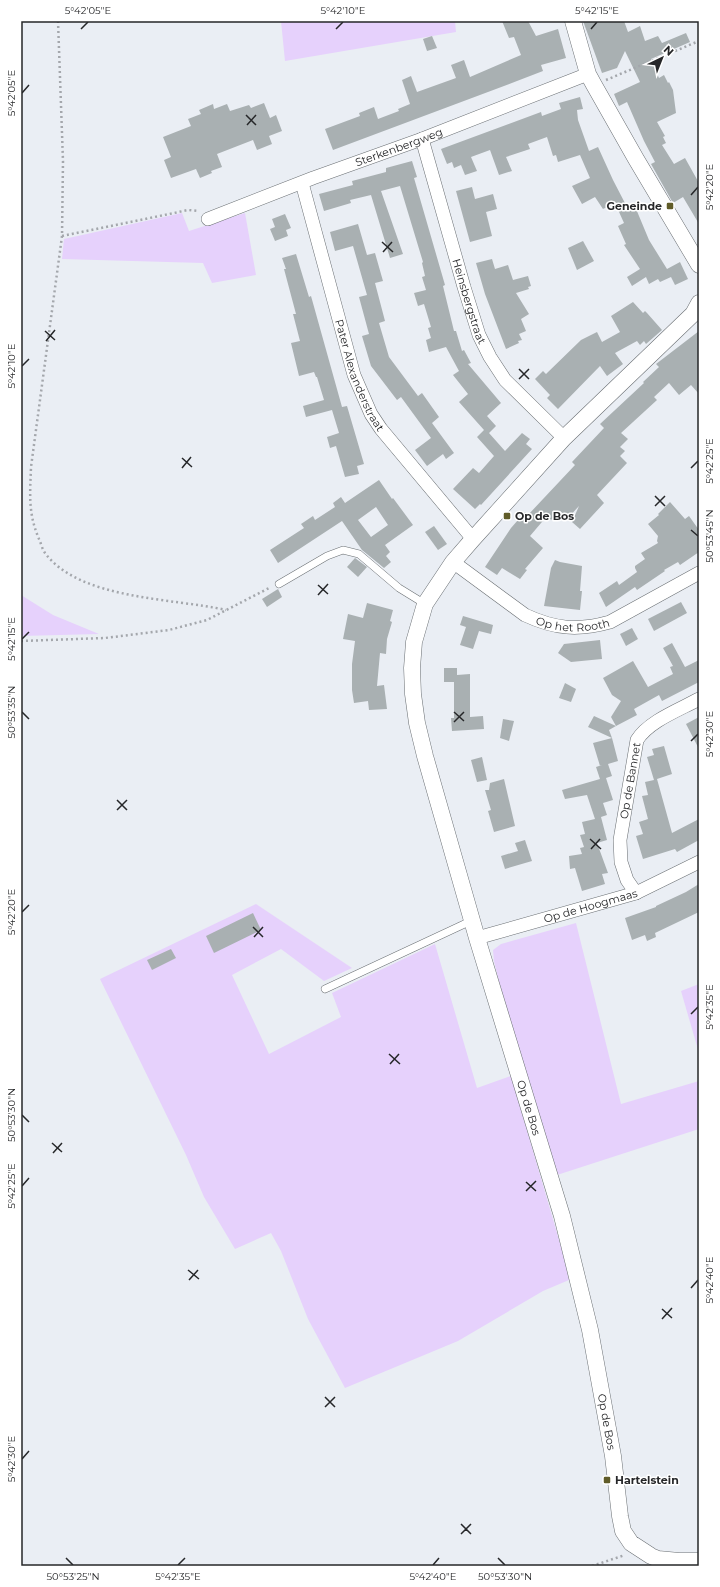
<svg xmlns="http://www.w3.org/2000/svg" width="720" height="1587" font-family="Montserrat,sans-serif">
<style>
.green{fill:#e6d1fc}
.building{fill:#a9b0b2;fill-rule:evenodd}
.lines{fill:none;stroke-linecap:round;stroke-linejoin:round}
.service-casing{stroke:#6a6f73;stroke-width:8}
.minor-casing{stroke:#6a6f73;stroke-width:14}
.tertiary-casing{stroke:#6a6f73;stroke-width:17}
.path{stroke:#a4a7ac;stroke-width:2.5;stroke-dasharray:2 3;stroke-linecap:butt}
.service{stroke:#fff;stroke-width:7}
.minor{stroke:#fff;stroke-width:13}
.tertiary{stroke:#fff;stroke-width:16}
.ticks{fill:none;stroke:#262729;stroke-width:1.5}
.poi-dot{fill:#605c29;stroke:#fff;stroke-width:1.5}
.labels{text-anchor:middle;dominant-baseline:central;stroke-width:3;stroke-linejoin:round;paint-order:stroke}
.street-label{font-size:11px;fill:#262729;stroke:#fff}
.poi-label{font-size:11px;font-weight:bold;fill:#262729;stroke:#fff;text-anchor:start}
.neatline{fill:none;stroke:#262729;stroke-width:1.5}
.ticks-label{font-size:10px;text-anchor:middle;fill:#262729}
</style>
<rect width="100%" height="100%" fill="#eaeef4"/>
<!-- green -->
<g class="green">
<polygon points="281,21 455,21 456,32 285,61"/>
<polygon points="182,213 189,231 245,213 256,275 212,283 203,263 62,259 64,239"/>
<polygon points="21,595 53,615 99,634 21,636"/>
<polygon points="256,904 352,968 324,981 281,949 232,975 269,1054 341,1017 332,993 435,944 477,1088 511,1076 562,1250 569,1280 543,1291 458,1341 345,1388 308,1319 281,1251 271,1233 235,1249 204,1197 186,1155 100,979"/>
<polygon points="576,923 621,1104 699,1081 699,1129 557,1175 499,982 494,961 493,950 501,944"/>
<polygon points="699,984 699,1053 681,991"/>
</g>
<!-- building -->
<g class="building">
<polygon points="502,21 528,21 536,36 558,29 566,58 541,65 543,71 517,81 333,150 325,129 360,116 359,113 374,107 378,119 399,111 398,109 410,104 402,80 411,76 417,92 456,78 451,65 464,60 470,77 521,55 514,37 509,38"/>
<polygon points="583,21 624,21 628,32 640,26 645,41 658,36 662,43 686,33 690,42 651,59 659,78 664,75 668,83 669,82 673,90 676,113 657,122 665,136 663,137 666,143 662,145 674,164 685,158 699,183 699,224 683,197 673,203 651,164 655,162 644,141 627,102 619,106 614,94 640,82 625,51 617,68 602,73"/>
<polygon points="432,36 437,48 427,51 423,39"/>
<polygon points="580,97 583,109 577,110 578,120 589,151 598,147 613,180 627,207 634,204 649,240 667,269 680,262 688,279 675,285 671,277 660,282 658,279 649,284 646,277 632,286 627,277 640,269 624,245 626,244 618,226 624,223 615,203 603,209 595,197 582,204 572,186 590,178 580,155 558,162 556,155 553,156 547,137 528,144 530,149 506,157 512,171 499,175 490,150 471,157 477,171 465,175 461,165 454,168 452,162 447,164 441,149 541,112 542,116 561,109 559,103"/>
<polygon points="264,103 270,118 276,115 282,131 269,136 272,144 257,150 253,140 217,154 222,167 211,171 212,173 200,178 196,169 171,178 164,160 171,157 163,137 191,126 188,119 201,114 199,110 213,104 214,109 227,104 230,111 249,105 251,108"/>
<polygon points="412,161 417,177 414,178 445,285 443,286 454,331 456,331 462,351 464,350 471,363 468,364 501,403 487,416 496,426 489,433 505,451 522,433 530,439 526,444 532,449 481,505 480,504 475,509 453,489 473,468 479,473 494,456 477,437 484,430 459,402 468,394 453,375 459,371 446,347 429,352 426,340 431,338 428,328 431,327 424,304 418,306 414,293 426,290 422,277 425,276 422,263 423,262 400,186 381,191 403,254 390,258 371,195 350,200 351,203 324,211 319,194 353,185 352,181 386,172 386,168"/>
<polygon points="472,187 475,199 493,194 497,209 486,212 492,236 470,242 456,191"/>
<polygon points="285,214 291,228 286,230 288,236 275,241 270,229 275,227 272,219"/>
<polygon points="358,224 367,255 375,253 383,281 375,283 385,321 379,323 389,357 418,396 422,393 439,417 432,423 454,453 446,459 443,454 427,466 415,450 431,438 401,397 397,400 371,366 362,336 369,334 359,297 367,295 353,246 335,251 330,232"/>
<polygon points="583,241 594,261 577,270 568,248"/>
<polygon points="296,254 309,297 311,296 342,407 347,406 364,464 357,466 359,474 345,477 336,446 330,448 327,437 339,433 332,410 306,417 303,406 324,400 317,377 316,377 314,372 299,376 291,343 300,341 293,314 296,314 284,269 286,269 282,258"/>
<polygon points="492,259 495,269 508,265 513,280 528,276 531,286 528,287 529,289 516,293 529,314 521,319 526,331 519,334 522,340 518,341 519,343 506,349 485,294 476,263"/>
<polygon points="633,302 643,313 645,311 647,313 662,330 646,344 644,341 640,345 637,341 615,353 623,364 607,376 600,366 558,409 547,398 550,395 535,379 543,371 546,374 581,340 597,332 602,342 620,332 611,316"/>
<polygon points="699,331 699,394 691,385 679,395 669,383 654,397 657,400 621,433 628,439 620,447 625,451 620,456 627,463 597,495 604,503 580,529 572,522 579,506 568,518 560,511 551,520 547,516 530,536 543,548 525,569 527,570 520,579 502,568 497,575 485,567 511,528 525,512 528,515 575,465 572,462 604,428 600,424 644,383 643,382 659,367 656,364"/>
<path d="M379,480L392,499L393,498L413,525L385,545L390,552L386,556L391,562L384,568L362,550L342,521L278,563L270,550L304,528L301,524L313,516L315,520L335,507L333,503L341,497L345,503ZM376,507L388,525L371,537L358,520Z"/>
<polygon points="670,502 685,519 689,516 699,530 699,552 680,565 678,562 664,570 665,571 637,590 635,587 606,607 599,593 617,581 619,585 637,572 635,568 635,566 645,559 641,553 658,543 657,541 658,536 648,524 659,515 658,514"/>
<polygon points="434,526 447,544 438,550 425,532"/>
<polygon points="355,558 367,567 358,577 347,567"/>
<polygon points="555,560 560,562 582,566 580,591 582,591 580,610 544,606 551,568"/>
<polygon points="278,589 282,597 267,607 262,599"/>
<polygon points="681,602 687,613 654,631 648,619"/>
<polygon points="367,603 393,610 390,621 392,622 387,639 386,654 380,653 377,686 384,685 387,709 369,710 368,701 354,703 352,690 352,664 355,641 343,639 348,614 363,618"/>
<polygon points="463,616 493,625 491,634 479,631 473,649 460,645 466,627 460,625"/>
<polygon points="632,628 638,639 626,646 620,634"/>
<polygon points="600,640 602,659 571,662 558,653 564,644"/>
<polygon points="672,643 685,667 699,660 699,682 662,701 659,695 634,709 637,715 616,726 611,717 621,701 612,695 603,678 633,661 648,687 673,674 670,667 673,666 663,648"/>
<polygon points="444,668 457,668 457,675 470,674 470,717 483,716 484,729 452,731 451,718 454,718 454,682 444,682"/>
<polygon points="565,683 576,689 571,702 559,698"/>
<polygon points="594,716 616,726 609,730 612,738 588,727"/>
<polygon points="699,717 699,749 686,724"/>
<polygon points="503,719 514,721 509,741 500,738"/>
<polygon points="612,738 618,761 608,764 612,776 606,778 613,800 603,803 607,815 601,817 607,840 597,843 608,873 602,874 605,884 582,891 575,868 570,869 569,856 582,854 580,848 584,847 580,835 585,834 582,822 595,819 587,795 565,799 562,790 600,779 596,767 602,765 600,766 593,743"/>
<polygon points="664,746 672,774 657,779 672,833 699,819 699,840 677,852 675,849 643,859 636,836 643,834 639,822 648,819 642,796 648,795 645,782 654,780 647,757 654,755 652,749"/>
<polygon points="482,757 487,780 477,782 471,760"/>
<polygon points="504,779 515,826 494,832 488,811 491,810 485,790 489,790 490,783"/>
<polygon points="525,840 532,861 505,869 501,856 518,851 515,843"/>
<polygon points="699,884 699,912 655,933 656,937 647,941 645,935 632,940 625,918 656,907 656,906 686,892"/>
<polygon points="253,913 261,930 214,953 206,936"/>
<polygon points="171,949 176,958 152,970 147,960"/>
</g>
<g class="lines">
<!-- service casing -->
<g class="service-casing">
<g id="service">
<polyline points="279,584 327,556 343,550 359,554 399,588 425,604"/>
<polyline points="325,989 473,920"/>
</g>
</g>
<!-- minor casing -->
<g class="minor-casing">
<g id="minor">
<path id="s1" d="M422,139L464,287L479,335L490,357L505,380L564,438"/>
<path id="s2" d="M302,183L354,375L371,414L381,429L473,539"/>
<path id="s3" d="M208,219L313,178L422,139L588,74"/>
<path id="s4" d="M453,562L525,615C555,629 578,631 610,622L699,573"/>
<path id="s5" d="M636,893L627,880L621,862L620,840L637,740C649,721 679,710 699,699"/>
<path id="s6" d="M477,938L636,893L699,862"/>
</g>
</g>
<!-- tertiary casing -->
<g class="tertiary-casing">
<g id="tertiary">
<polyline points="573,21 588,74 594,85 636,159 699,265"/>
<path id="s7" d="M699,303L693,314L564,438L473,539L453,562L425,604L414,642L412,668L413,694L417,723L425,756L477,938L562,1216L590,1330L613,1456L620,1516L623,1531L631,1543L651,1556L658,1559L679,1561H699"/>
</g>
</g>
<!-- path -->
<g class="path">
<path d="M58,21L63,161L62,236L31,467C30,495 28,513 39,539C41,543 42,549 45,553C80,600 173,598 226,610"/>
<polyline points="606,80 699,41"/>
<polyline points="62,236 174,213 188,210 199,211"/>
<polyline points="21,641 105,638 169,630 207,620 271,587"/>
<polyline points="592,1566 625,1555"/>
</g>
<!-- service -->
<use href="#service" class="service"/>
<!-- minor -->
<use href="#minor" class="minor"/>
<!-- tertiary -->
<use href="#tertiary" class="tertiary"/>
</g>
<!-- ticks -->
<path class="ticks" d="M81,29L88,22M336,29L343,22M591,29L597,22M22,93L29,85M246,115L256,125M247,125L256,115M691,195L698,187M382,242L393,252M383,252L392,242M45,331L55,340M46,341L55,330M22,366L29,359M519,369L529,379M519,379L529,369M182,458L192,467M182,468L191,457M691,468L698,461M655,496L665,506M655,506L665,496M691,530L698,536M318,585L328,594M318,595L328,584M22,639L29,632M22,712L29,719M454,712L464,721M454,722L464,712M691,741L698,734M117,800L127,810M117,810L127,800M590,839L601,849M591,849L600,839M22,912L29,905M253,927L263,937M254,937L263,927M691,1014L698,1007M389,1054L400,1064M390,1064L399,1054M22,1115L29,1122M52,1143L62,1152M53,1153L62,1143M526,1182L536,1191M22,1186L29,1178M526,1191L536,1181M188,1270L199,1279M189,1280L198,1270M691,1288L698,1280M662,1309L672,1318M662,1319L672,1308M325,1397L335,1407M325,1407L335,1397M22,1459L29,1451M461,1524L471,1534M461,1534L471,1524M66,1558L73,1565M498,1558L505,1565M178,1565L185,1558M433,1565L439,1558"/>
<!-- markers -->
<g class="poi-dot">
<rect x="666" y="202" width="8" height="8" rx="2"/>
<rect x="503" y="512" width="8" height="8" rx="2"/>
<rect x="603" y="1476" width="8" height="8" rx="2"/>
</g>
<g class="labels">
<!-- street labels -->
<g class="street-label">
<text stroke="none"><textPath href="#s3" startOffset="204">Sterkenbergweg</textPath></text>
<text stroke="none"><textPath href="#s1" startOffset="169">Heinsbergstraat</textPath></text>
<text stroke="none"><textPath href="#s2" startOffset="201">Pater Alexanderstraat</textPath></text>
<text stroke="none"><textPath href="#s4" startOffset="139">Op het Rooth</textPath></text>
<text stroke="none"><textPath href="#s5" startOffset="117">Op de Bannet</textPath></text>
<text stroke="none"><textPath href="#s6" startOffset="118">Op de Hoogmaas</textPath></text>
<text stroke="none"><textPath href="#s7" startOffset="930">Op de Bos</textPath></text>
<text stroke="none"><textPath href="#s7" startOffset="1254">Op de Bos</textPath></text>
</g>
<!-- poi labels -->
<g class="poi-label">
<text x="662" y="206" text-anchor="end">Geneinde</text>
<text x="515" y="516">Op de Bos</text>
<text x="615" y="1480">Hartelstein</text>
</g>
</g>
<!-- border -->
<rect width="720" height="1587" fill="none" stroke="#ffffff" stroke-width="44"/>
<!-- north arrow -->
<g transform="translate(662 58) rotate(43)" stroke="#ffffff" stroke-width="3" paint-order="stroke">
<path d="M0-3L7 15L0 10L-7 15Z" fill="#262729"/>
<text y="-6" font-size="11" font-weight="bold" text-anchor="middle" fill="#262729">N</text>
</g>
<rect x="22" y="22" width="676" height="1543" class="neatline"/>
<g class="ticks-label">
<text x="88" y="14">5°42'05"E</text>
<text x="343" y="14">5°42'10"E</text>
<text x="597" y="14">5°42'15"E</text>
<text transform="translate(11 93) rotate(-90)" y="4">5°42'05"E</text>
<text transform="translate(709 187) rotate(-90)" y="4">5°42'20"E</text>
<text transform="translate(11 366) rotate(-90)" y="4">5°42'10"E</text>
<text transform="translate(709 461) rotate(-90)" y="4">5°42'25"E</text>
<text transform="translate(709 536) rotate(-90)" y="4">50°53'45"N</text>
<text transform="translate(11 639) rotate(-90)" y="4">5°42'15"E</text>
<text transform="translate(11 712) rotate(-90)" y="4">50°53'35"N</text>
<text transform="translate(709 734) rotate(-90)" y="4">5°42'30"E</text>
<text transform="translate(11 912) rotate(-90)" y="4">5°42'20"E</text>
<text transform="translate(709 1007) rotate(-90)" y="4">5°42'35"E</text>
<text transform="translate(11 1115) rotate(-90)" y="4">50°53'30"N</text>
<text transform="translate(11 1186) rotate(-90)" y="4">5°42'25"E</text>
<text transform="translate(709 1280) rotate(-90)" y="4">5°42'40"E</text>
<text transform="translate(11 1459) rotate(-90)" y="4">5°42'30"E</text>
<text x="73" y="1580">50°53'25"N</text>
<text x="178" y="1580">5°42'35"E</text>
<text x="433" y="1580">5°42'40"E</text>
<text x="505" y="1580">50°53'30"N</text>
</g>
</svg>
